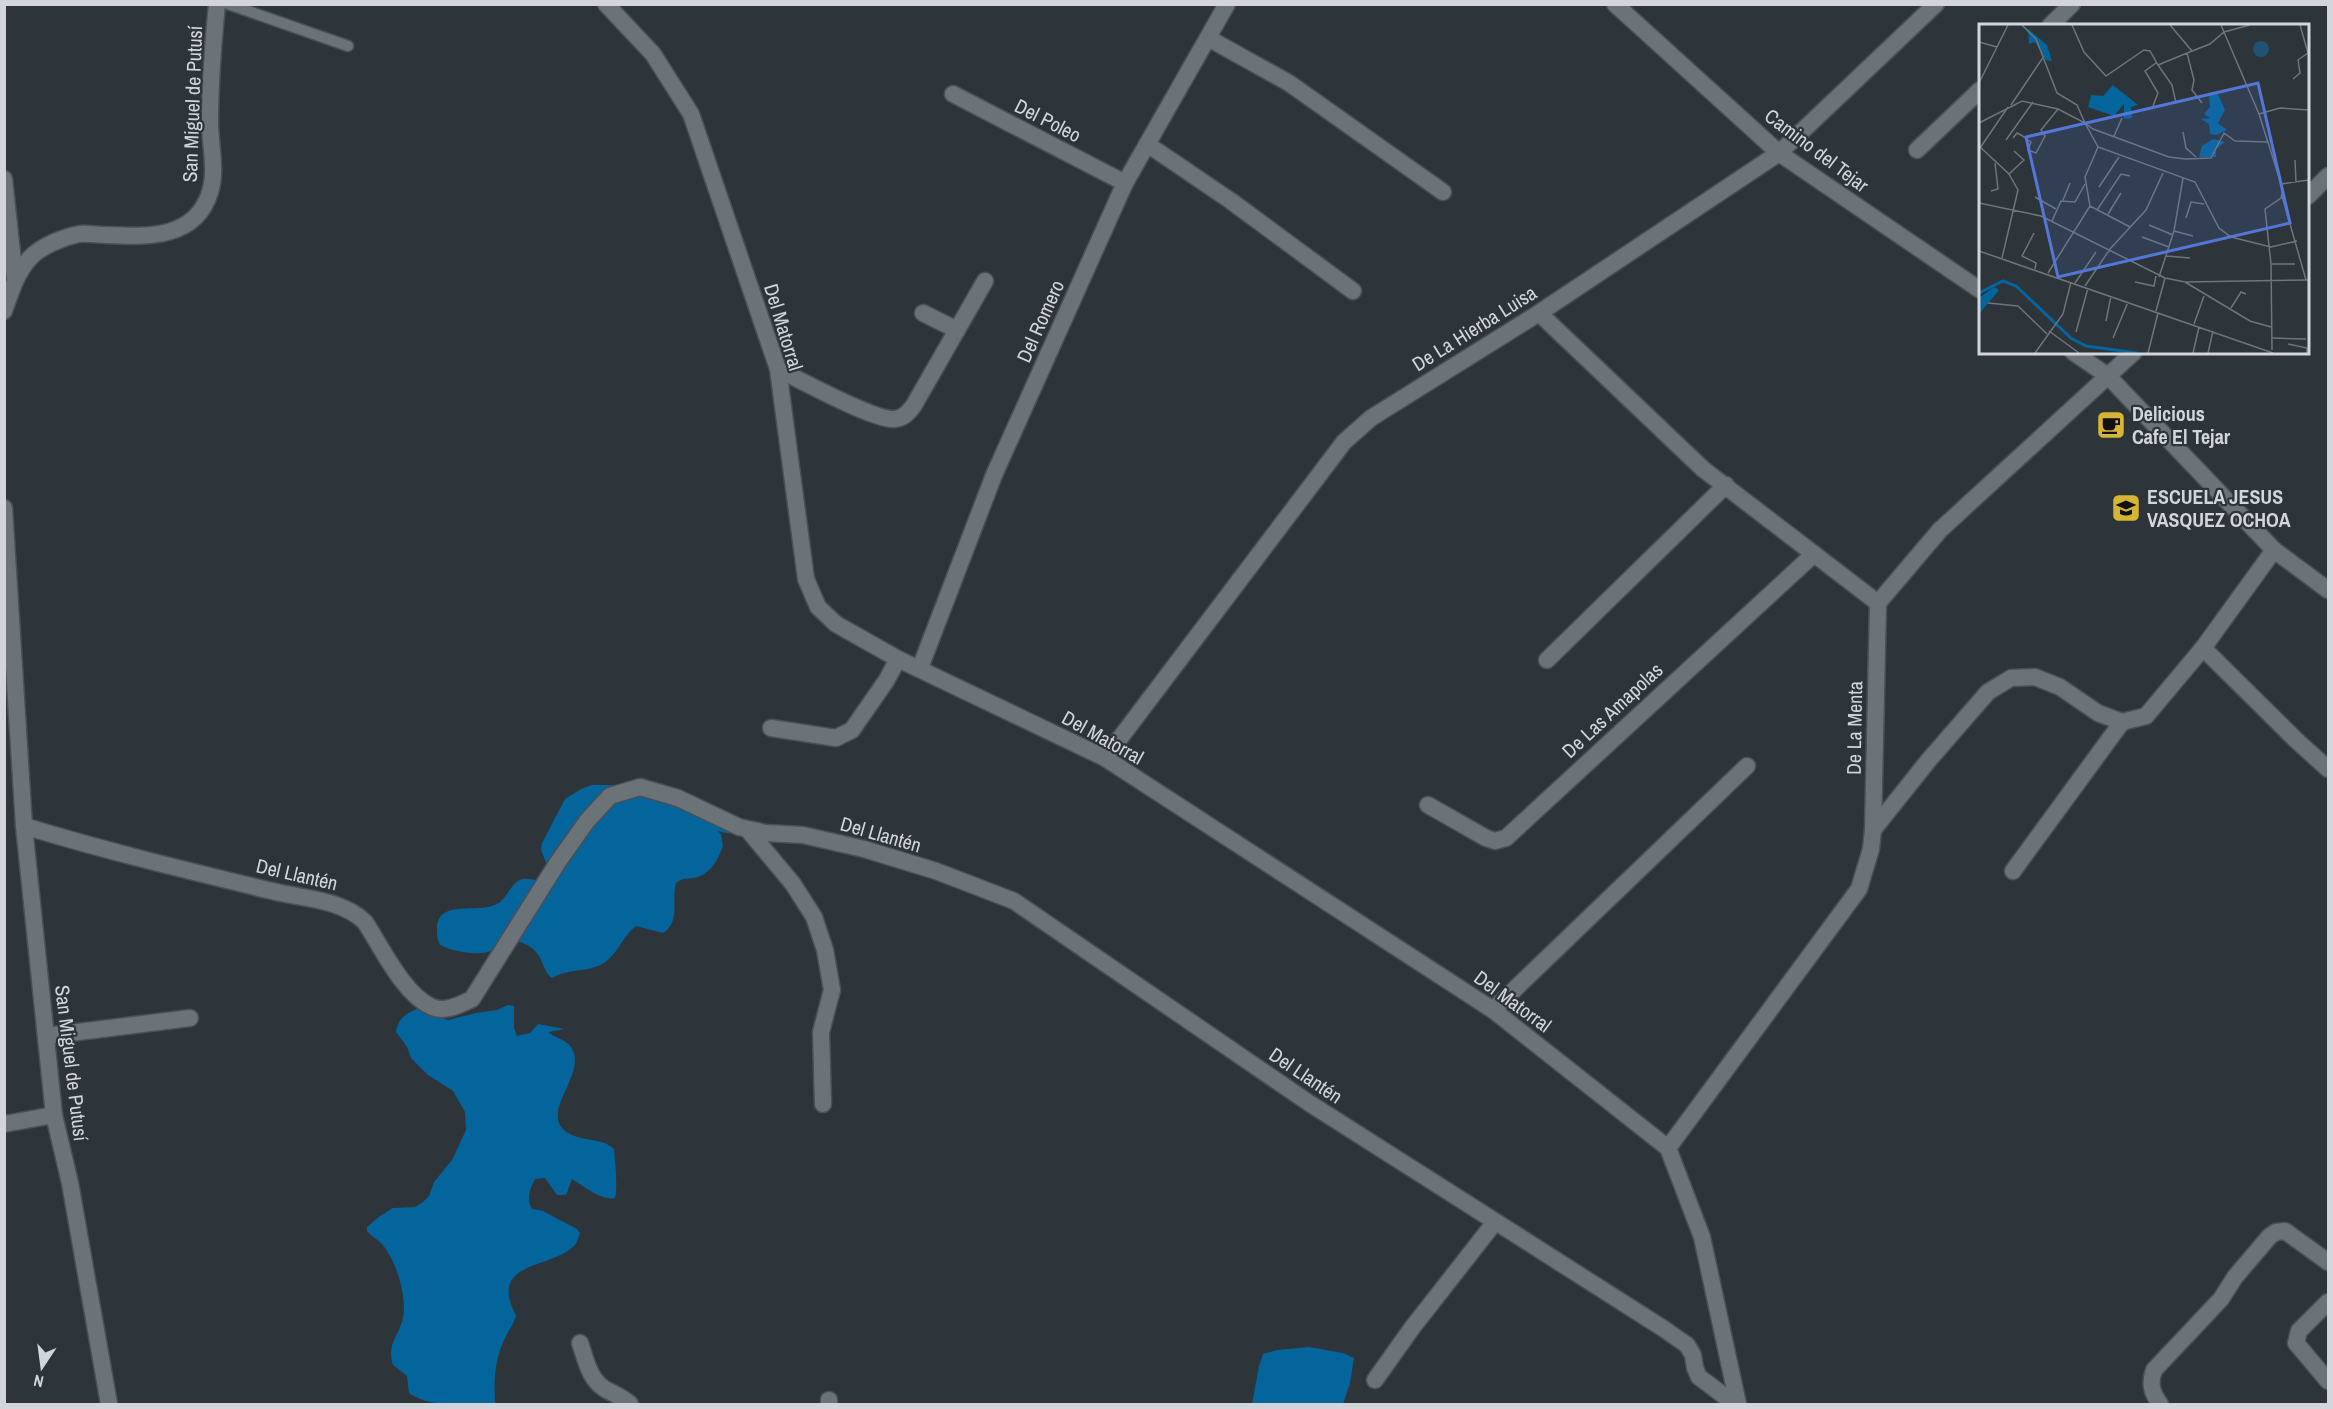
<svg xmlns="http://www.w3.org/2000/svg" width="2333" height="1409" font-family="'Archivo Narrow',sans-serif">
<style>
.forest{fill:#04659d}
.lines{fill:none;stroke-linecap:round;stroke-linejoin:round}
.service-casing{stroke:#4a5055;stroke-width:13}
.minor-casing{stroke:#4a5055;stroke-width:19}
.tertiary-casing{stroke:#4a5055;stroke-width:19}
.service{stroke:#6b7379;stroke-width:10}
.minor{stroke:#6b7379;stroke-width:16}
.tertiary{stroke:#6b7379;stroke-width:16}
.labels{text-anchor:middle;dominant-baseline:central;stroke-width:4.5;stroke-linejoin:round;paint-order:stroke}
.street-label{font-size:20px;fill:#d2d6da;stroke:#2d343a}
.poi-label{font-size:20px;font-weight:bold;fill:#d2d6da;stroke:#2d343a;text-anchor:start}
.inset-river{fill:none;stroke:#05659e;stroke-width:3}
.inset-road{fill:none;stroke:#6f757a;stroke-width:1.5}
.view{fill:#5377d9;fill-opacity:0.15;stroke:#5377d9;stroke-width:3}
.inset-edge{fill:none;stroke:#d2d6da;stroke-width:3}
</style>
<rect width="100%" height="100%" fill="#2d343a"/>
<!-- forest -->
<g class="forest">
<path d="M592,785H615L633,789L644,797L660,798L707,818L731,834L717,831L721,834L723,846C718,860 710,875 694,878C687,879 681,878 676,883C671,901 681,921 663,933L636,926C624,935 619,950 609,959C593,974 570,967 552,978C540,970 546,953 523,943C506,936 498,951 483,953C470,954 452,951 440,945C437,939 437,934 437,927C439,899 478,914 497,904C507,899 512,880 523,879C527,878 533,880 537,880L548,868L541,850L542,843L565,799L581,789Z"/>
<path d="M508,1005L514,1006V1028L517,1036L530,1033L538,1024L565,1029L548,1032C555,1038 565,1039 571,1047C588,1072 543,1108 563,1129C577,1143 601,1136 614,1149C615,1161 618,1188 615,1198C601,1201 584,1186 572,1179L566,1195H557L545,1178L535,1179C530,1188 526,1200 532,1209L543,1211L577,1229L580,1233C578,1238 577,1243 574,1246C551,1269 487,1261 516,1315C514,1324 510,1328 506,1336C494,1359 494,1380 495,1404C469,1404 431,1409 409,1393L407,1376L393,1365C387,1346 396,1339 402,1322C409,1300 396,1259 381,1243C377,1239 371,1236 367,1231V1227L380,1216L393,1208L415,1207L423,1202L429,1196L434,1182L452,1160L466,1130L465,1112L453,1091L428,1075L411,1058L407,1047L396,1032C398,1019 405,1014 417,1009L448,1020L476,1013L497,1010Z"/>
<polygon points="1309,1347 1343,1353 1354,1358 1350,1383 1343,1404 1252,1404 1259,1366 1263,1354 1277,1350"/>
</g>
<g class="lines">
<!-- service casing -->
<g class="service-casing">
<polyline id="service" points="228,4 348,46"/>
</g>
<!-- minor casing -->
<g class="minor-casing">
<g id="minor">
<polyline points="606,4 653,54 691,114 778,369 806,579 818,607 836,624 898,659 1105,758 1493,1010 1668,1148 1702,1237 1738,1404"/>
<polyline points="2050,26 2072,4"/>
<polyline points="1208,38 1289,83 1443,192"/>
<polyline points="953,94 1125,183"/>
<polyline points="1147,144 1231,201 1353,291"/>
<polyline points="1917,150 1980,90"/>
<polyline points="4,179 15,280"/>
<polyline points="2308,196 2328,176"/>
<polyline points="923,313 957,330"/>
<polyline points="1539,313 1703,469 1878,603"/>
<path d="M778,369C800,380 875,421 895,419C904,418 909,412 914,405L985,281"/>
<polyline points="2203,648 2296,740 2328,769"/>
<polyline points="1547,660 1726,485"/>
<polyline points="920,668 994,475 1125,183 1227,4"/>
<polyline points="771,728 836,738 852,730 886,681 898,659"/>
<polyline points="1105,758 1344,442 1371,418 1539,313 1779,153 1936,4"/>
<polyline points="1428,805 1486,838 1495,841 1506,838 1814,554"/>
<path d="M24,826C106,851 189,871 272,891C304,899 341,899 365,922C382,948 404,995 432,1007C445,1013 461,1004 472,999L558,862L587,821L610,796L640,787L678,798L739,827L766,833L803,835L864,849L936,871L1014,901L1309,1103L1661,1327L1687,1345L1693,1355L1695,1368L1699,1377L1735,1404"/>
<polyline points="748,830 793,884 814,917 825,950 832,990 821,1032 823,1104"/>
<polyline points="1873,830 1928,761 1988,692 2011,678 2035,677 2060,687 2098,713 2122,722 2146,716 2203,648 2274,550"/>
<polyline points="2013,871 2122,722"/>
<polyline points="1493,1010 1747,766"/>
<polyline points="46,1036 190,1018"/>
<polyline points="4,1124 54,1115"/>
<polyline points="1668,1148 1859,889 1871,849 1873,830 1878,603 1940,530 2134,352"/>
<polyline points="2328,1302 2299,1331 2296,1343 2328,1381"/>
<path d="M580,1343C586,1360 589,1379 605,1389C614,1394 622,1397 630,1404"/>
<polyline points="1375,1380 1412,1328 1495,1222"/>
<polyline points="829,1404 829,1400"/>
<path d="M2160,1404C2152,1393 2149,1384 2154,1370L2221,1299L2235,1277L2270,1236L2276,1232L2285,1231L2328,1262"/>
</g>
</g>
<!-- tertiary casing -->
<g class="tertiary-casing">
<g id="tertiary">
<polyline points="1615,4 1779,153 1980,290"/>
<path d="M4,311C11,292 16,273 30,258C41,246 64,237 79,234C88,233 98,235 107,235C147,237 196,239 210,192C217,170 210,145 210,123C210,83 213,44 217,4"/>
<polyline points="2073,352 2108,376 2274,550 2328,590"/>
<polyline points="4,508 24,826 54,1115 70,1183 109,1404"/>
</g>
</g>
<!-- service -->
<use href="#service" class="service"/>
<!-- minor -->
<use href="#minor" class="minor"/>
<!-- tertiary -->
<use href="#tertiary" class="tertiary"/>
</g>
<!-- icons -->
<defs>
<g id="cafe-square" transform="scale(1.5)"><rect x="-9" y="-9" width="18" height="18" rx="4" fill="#d6b534" stroke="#2d343a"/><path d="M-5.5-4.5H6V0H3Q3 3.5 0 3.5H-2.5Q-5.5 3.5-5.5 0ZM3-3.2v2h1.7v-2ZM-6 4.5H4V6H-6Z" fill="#111"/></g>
<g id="school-square" transform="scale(1.5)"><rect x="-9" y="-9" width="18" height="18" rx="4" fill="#d6b534" stroke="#2d343a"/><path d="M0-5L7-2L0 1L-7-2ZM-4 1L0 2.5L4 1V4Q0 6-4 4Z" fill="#111"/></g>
</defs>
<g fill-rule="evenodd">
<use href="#cafe-square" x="2111" y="425"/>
<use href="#school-square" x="2126" y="508"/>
</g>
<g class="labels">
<!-- street labels -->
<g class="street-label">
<text transform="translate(192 104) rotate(-88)">San Miguel de Putusí</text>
<text transform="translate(1048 120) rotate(27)">Del Poleo</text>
<text transform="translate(1817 150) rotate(37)">Camino del Tejar</text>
<text transform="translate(1040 321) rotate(-66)">Del Romero</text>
<text transform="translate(784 327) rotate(73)">Del Matorral</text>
<text transform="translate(1474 328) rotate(-32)">De La Hierba Luisa</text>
<text transform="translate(1612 710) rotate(-43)">De Las Amapolas</text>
<text transform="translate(1854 728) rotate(-89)">De La Menta</text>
<text transform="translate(1103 737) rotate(29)">Del Matorral</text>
<text transform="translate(881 834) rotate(16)">Del Llantén</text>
<text transform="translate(297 874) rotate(13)">Del Llantén</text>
<text transform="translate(1513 1001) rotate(36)">Del Matorral</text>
<text transform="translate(72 1063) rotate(83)">San Miguel de Putusí</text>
<text transform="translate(1306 1075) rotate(34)">Del Llantén</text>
</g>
<!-- poi labels -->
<g class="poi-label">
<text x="2132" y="413">Delicious<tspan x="2132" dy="23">Cafe El Tejar</tspan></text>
<text x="2147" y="496">ESCUELA JESUS<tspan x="2147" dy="23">VASQUEZ OCHOA</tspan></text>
</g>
</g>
<!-- overview -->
<g transform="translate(1979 24)">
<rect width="330" height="330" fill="#2d343a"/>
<path d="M274 25a8 8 0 1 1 16 0a8 8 0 1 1-16 0Z" fill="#215175"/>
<path d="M49,5L68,21L73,37L67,36L56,18L50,20ZM134,61L159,81L152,83L153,94L145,95V80L135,92L109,83L112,71L124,72ZM239,70L246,86L239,99L248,106L237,111L231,110L230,100L222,95L231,94L225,90L231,83L230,71ZM234,115L246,118L237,125V133H220L223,122ZM15,263L20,266L0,290V274Z" fill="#04659d"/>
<path class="inset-river" d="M0,269L24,257L37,262L92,314L107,322L158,329"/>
<path class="inset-road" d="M43,1L57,15L78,69L98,81L106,99L114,105L190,133L206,135L232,134L245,109L256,117L290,118M93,1L105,28L127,52L165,26L171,27L179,41L213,27M191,1L213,27L231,20L245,8L271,1M242,1L280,90L304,166L302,174L286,185L292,240L293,326M0,18L18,23M208,29L215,56L213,66L223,79M179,41L193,61L197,79M314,55L321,49L319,36L329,29L321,1M0,59L29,1M32,81L65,32M174,82L179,69L166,47L177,39M280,90L301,84L330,86M0,99L43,77L79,85L106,99L119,123L216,158L240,204L252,213L292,223L318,217M204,108L207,124L217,133M135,112L143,94M34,114L38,109L42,111L52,118L49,126L57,129L66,112L62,106L79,85M27,116L54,78M0,122L30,150L39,166L23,234M1,124L29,83M316,136L317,158M30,150L45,136L35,127M302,160L330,156M120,163L140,133M12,167L19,165L16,139M303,172L327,256M56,173L77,185M84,176L91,159M0,179L62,192L186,254L206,258L330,256M111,182L151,203M118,186L142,150L151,152M129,190L142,169M207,194L212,178L225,180M73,197L82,177L96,178L106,160M170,201L194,211M195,207L214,212M55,209L43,232L57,239L56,245M163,213L190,223M0,227L294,329M187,232L211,234M292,240H316M69,249L111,182L106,153L119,123M180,253L195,207L204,154M156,258L175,262L177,252M206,258L271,297L292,303M96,259L117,228M106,262L131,225L167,186L184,149M9,279L39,282L68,310M252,284L262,268L267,270M177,287L186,254M127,297L132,272M215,300L225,272M70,307L100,329M97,308L109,264M134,314L149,278M292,314L327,315M309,320L328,324V329M56,329L84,290L92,258M169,329L179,289M214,329L220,303M229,329L234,307"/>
<path class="view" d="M279,59L311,199L79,253L47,113Z"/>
<rect width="330" height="330" class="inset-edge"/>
</g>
<!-- border -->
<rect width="2333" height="1409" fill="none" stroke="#d2d6da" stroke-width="12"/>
<!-- north arrow -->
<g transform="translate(42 1367) rotate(193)" stroke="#2d343a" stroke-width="4.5" paint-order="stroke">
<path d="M0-4.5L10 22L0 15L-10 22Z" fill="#d2d6da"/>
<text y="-9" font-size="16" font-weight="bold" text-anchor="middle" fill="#d2d6da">N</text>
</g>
</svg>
